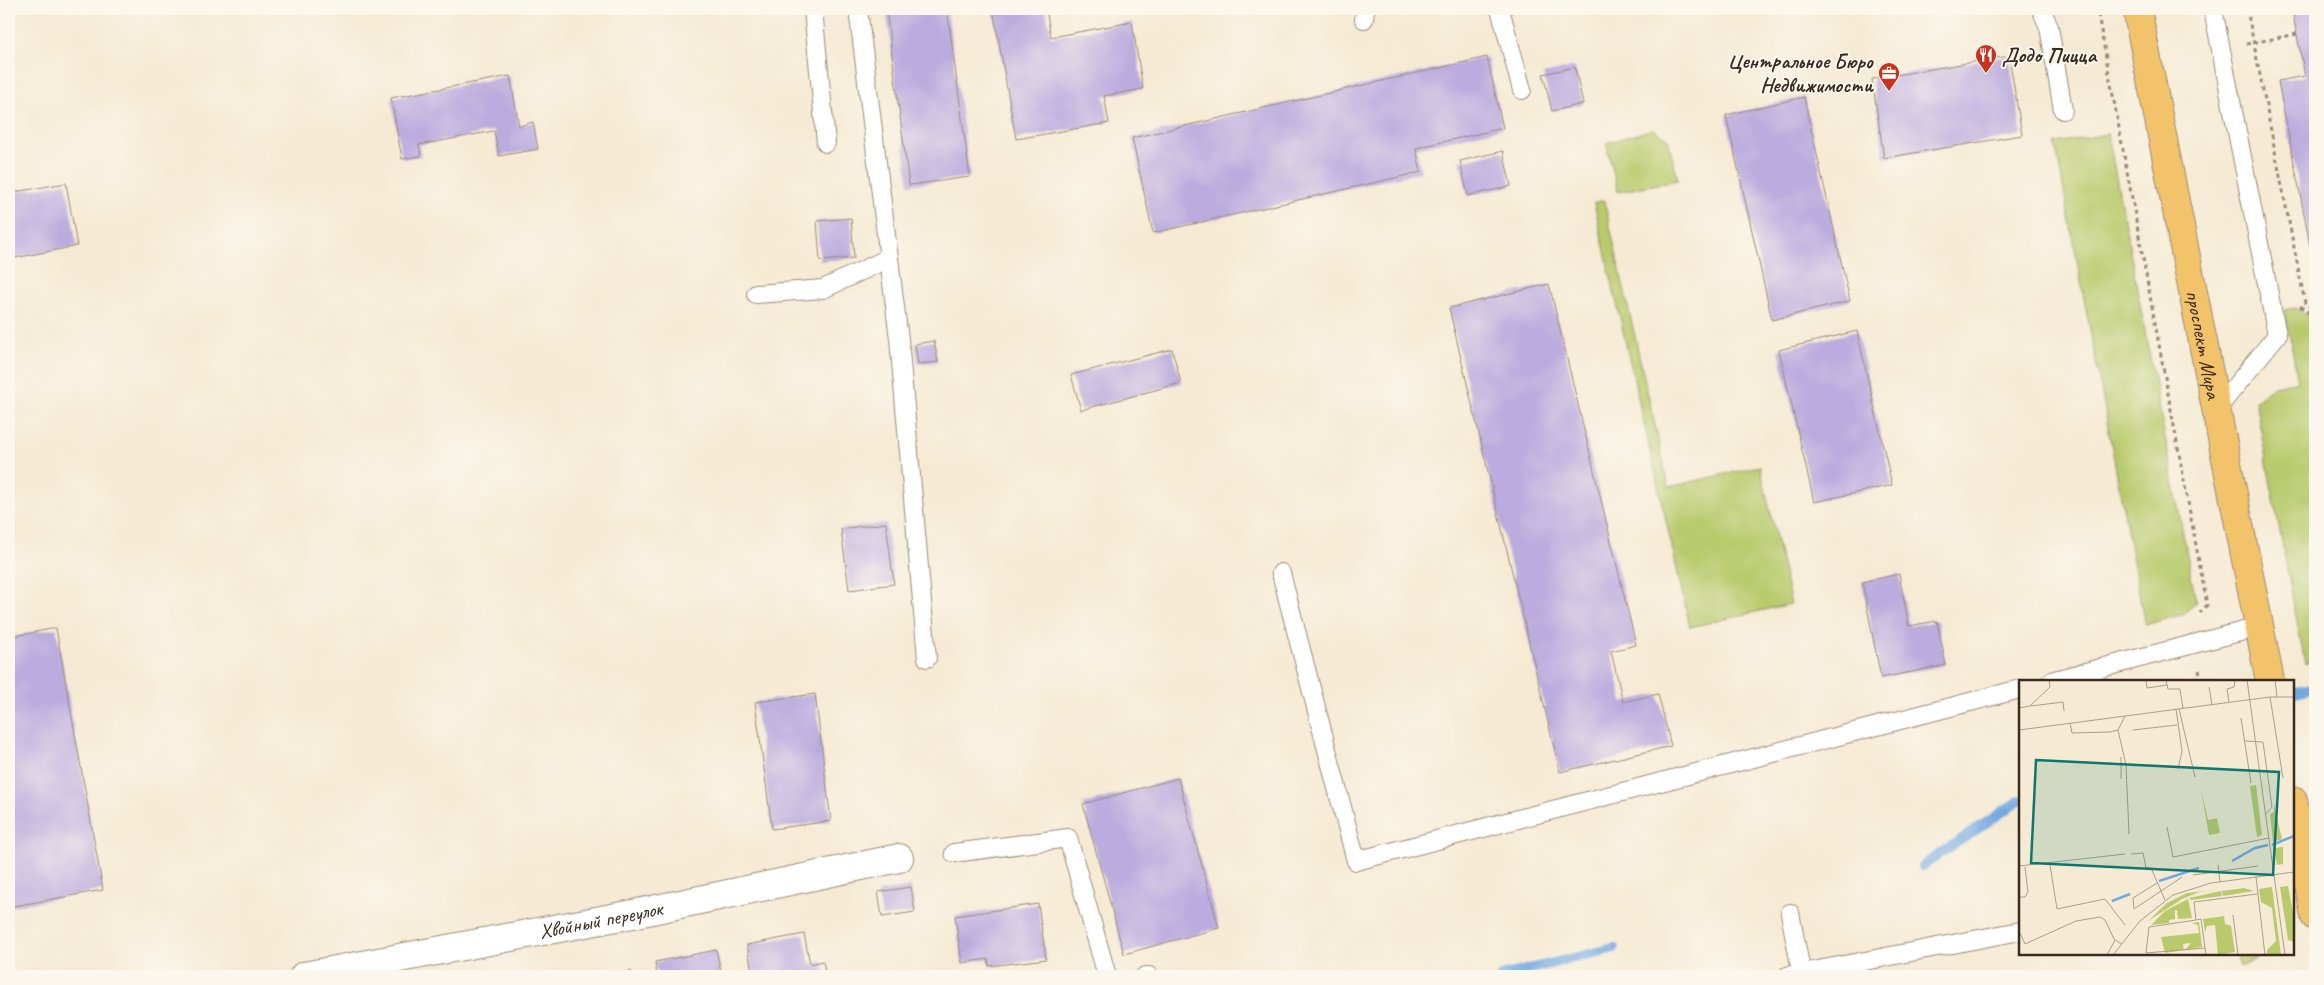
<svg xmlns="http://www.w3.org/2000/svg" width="2324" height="985" font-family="Caveat,sans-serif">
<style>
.green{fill:#b9ca6d;stroke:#7a7a46}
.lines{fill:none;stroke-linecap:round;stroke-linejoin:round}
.stream{stroke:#73a8e0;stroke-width:10}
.building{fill:#bbabde}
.service-casing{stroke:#988a78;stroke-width:20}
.minor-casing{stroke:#988a78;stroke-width:30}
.primary-casing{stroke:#988a78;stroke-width:30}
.path{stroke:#988a78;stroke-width:3;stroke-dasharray:4 4;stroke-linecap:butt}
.service{stroke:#fff;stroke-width:18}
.minor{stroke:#fff;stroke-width:28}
.primary{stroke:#f2c36a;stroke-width:28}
.labels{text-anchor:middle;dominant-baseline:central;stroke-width:4;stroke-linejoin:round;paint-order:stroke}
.poi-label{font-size:21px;font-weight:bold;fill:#3b2a1e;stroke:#fbf7ec;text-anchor:start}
.street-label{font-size:21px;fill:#3b2a1e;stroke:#fbf7ec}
.inset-river{fill:none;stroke:#73a8e0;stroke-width:2.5}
.inset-road{fill:none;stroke:#ab9d8b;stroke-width:1}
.view{fill:#0f766e;fill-opacity:0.15;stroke:#0f766e;stroke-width:2.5}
.inset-edge{fill:none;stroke:#3b2a1e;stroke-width:2.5}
</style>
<rect width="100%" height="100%" fill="#fbf7ec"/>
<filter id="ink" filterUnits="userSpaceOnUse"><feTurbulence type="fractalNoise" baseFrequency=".02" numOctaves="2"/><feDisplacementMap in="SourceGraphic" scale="10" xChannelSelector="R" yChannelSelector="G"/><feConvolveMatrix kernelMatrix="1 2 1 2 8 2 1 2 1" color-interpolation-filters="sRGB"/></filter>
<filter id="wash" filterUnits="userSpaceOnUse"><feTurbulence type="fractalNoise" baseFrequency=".0096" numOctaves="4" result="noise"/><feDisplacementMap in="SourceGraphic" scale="20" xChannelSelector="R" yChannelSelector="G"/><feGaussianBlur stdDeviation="1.12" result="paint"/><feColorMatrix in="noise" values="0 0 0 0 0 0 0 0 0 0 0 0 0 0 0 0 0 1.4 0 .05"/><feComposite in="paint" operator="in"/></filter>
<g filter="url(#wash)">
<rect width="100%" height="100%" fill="#f5ead3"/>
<!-- green -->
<g class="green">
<polygon points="1653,129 1668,139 1678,180 1618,192 1606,143"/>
<polygon points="2108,134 2196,602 2184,614 2145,625 2055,143"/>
<polygon points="1604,200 1669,487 1760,466 1791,604 1690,627 1594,203"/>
<polygon points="2296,308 2315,324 2315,659 2305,664 2255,400 2274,386 2298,381 2285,310"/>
<polygon points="2237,954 2262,954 2255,960 2239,966"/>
</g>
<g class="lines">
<!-- stream -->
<g class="stream">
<polyline points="2293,693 2315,687"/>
<polyline points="1922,866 2020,800"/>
<polyline points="1501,976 1614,948"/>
</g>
</g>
<g id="blocks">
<!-- building -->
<g class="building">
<polygon points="886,9 947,9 970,177 909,185"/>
<polygon points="993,9 1046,9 1051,37 1132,22 1143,89 1104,96 1109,123 1016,139"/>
<polygon points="2292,9 2315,9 2314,265 2278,81 2305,76"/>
<polygon points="2009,56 2022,135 1884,158 1872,79"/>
<polygon points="1487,57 1503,128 1416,148 1421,172 1153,233 1132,138"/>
<polygon points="1575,67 1583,104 1552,111 1543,74"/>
<polygon points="510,76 519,126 533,122 538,149 499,156 494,131 419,145 421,156 402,159 391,98"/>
<polygon points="1804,97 1850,301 1772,320 1726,115"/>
<polygon points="1503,151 1511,186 1468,196 1460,161"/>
<polygon points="66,183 77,246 9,259 9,193"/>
<polygon points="851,218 854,258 820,261 817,221"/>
<polygon points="1549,284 1636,645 1611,651 1623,702 1658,694 1671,746 1560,772 1449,308"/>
<polygon points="1857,331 1892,485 1814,502 1779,350"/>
<polygon points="934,341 938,362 918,364 915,344"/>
<polygon points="1172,349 1181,383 1081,410 1071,375"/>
<polygon points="886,523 894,584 849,590 841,529"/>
<polygon points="1899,574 1909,626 1937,621 1946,665 1881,678 1862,582"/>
<polygon points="56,628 103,890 9,907 9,637"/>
<polygon points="815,694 831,821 772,829 755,702"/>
<polygon points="1178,778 1219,928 1124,954 1083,804"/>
<polygon points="911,887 915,912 882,917 878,892"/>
<polygon points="1038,904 1046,959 989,966 988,959 962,963 955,916"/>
<polygon points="804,934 810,964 823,961 826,976 753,976 747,945"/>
<polygon points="716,950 722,976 657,976 655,962"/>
<polygon points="631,971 632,976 609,976 609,975"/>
</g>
</g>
</g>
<g filter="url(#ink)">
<use href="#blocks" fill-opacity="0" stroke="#988a78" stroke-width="1"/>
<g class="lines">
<!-- service casing -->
<g class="service-casing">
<g id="service">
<polyline points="813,9 826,143"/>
<polyline points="858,9 899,339 927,658"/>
<polyline points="1500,9 1522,90"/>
<polyline points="2041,9 2049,27 2063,110"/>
<polyline points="2213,9 2277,335 2216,410"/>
<polyline points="1364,19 1365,9"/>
<polyline points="756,294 823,289 889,258"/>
<polyline points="1281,573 1356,861 2020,689"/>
<polyline points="2051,681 2259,627"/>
<polyline points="954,853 1068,838 1107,976"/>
<polyline points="1790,913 1802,976"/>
<polyline points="1145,976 1149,976"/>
<polyline points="1787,976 2020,931"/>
</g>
</g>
<!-- minor casing -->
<g class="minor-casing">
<g id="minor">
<path id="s1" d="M304,976L633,914L899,858"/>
</g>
</g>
<!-- primary casing -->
<g class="primary-casing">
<g id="primary">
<path id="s2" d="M2137,9L2270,681"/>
<polyline points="2293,800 2315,916"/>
</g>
</g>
<!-- path -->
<g class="path">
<polyline points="2083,9 2098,14 2207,605 2200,613"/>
<polyline points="2247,9 2305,303 2315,312"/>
<polyline points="2246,44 2297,34"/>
<polyline points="2300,306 2315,318"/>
<polyline points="2199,670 2201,681"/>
<polyline points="2201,956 2203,954"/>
</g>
<!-- service -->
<use href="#service" class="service"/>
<!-- minor -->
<use href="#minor" class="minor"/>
<!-- primary -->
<use href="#primary" class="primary"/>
</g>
</g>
<!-- icons -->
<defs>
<g id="restaurant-pin" transform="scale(1.125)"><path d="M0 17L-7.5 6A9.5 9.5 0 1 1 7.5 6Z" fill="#c8321e" stroke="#fbf7ec"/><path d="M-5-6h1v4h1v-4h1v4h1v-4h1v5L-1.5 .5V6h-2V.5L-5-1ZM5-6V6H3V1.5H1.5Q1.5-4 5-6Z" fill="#fff"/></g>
<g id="office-pin" transform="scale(1.125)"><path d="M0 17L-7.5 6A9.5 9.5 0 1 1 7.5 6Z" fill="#c8321e" stroke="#fbf7ec"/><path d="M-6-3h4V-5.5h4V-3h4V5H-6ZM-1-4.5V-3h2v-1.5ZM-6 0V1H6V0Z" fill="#fff"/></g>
</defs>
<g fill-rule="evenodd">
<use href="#restaurant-pin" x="1986" y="55"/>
<use href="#office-pin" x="1889" y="73"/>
</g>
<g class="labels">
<!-- poi labels -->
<g class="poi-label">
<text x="2002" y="55">Додо Пицца</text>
<text x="1873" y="61" text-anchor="end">Центральное Бюро<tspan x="1873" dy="24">Недвижимости</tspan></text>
</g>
<!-- street labels -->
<g class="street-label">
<text stroke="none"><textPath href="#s2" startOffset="342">проспект Мира</textPath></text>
<text stroke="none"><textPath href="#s1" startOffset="302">Хвойный переулок</textPath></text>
</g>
</g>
<!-- overview -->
<g transform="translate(2019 680)">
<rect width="275" height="275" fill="#f5ead3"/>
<path d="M237,105L243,155L238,157L231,106ZM182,110L189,140L198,138L201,153L190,155ZM255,124L263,159L254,162L251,134L255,132ZM264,167V184L258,185L255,168ZM269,206L275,238V262L269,260L261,207ZM253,207L262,275H248V270L257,261L253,228L242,222L240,209ZM225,208L235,211L204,216L203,211ZM204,209L180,212L163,219L129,241L148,223L168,213ZM202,211L203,216L172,220L170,218ZM169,219L173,238L159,239L158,230H156V239L150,240V243L132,245L146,231ZM205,236L206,244L212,246L216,272L199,275L196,245L188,246L186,252L184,239ZM180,242L183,267L166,270L172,263L164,264L165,270L146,273L142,257L180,253L179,245L173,243Z" fill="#b9ca6d"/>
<path class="inset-river" d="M253,165L275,156M213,181L236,168L249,165M140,201L180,188M93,221L111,214"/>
<path class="inset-road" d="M127,0L128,8L148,5M147,0L149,9H161L164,29M228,0L266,275M256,0L258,17M190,7L193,25M251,17L264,98M210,22L208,9L215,7L216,0M12,26L44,22L45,31M0,28L11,26L31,7L30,0M157,29L163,71L159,89M160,29L176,97M222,38L232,103M51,43L53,53L91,52L99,50L106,36M0,50L251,17H275M99,50L107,85L110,154M114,50L158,45M225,61L244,62L253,127L246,135M102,77V99M148,147L154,177L250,158M112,174L124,173L127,188H132L146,220M31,185L38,229L86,219L106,245M199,185L201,202M0,186L106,174M174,195L239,186M237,197L246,275M138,203L114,218L115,229L163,197M0,217H6L9,212L6,187M214,235L219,275M177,240L182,239L186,268M0,251L6,264L57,241L81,237L86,240L95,259L102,264M88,275L96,260M94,275L121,241L154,215L192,203L275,192M187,275L186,268L127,273L130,247L177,240L175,222L238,214"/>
<path class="view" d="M17,80L260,92L254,195L12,183Z"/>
<rect width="275" height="275" class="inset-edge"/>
</g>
<!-- margin -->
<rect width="2324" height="985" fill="none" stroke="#fbf7ec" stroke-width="30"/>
</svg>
